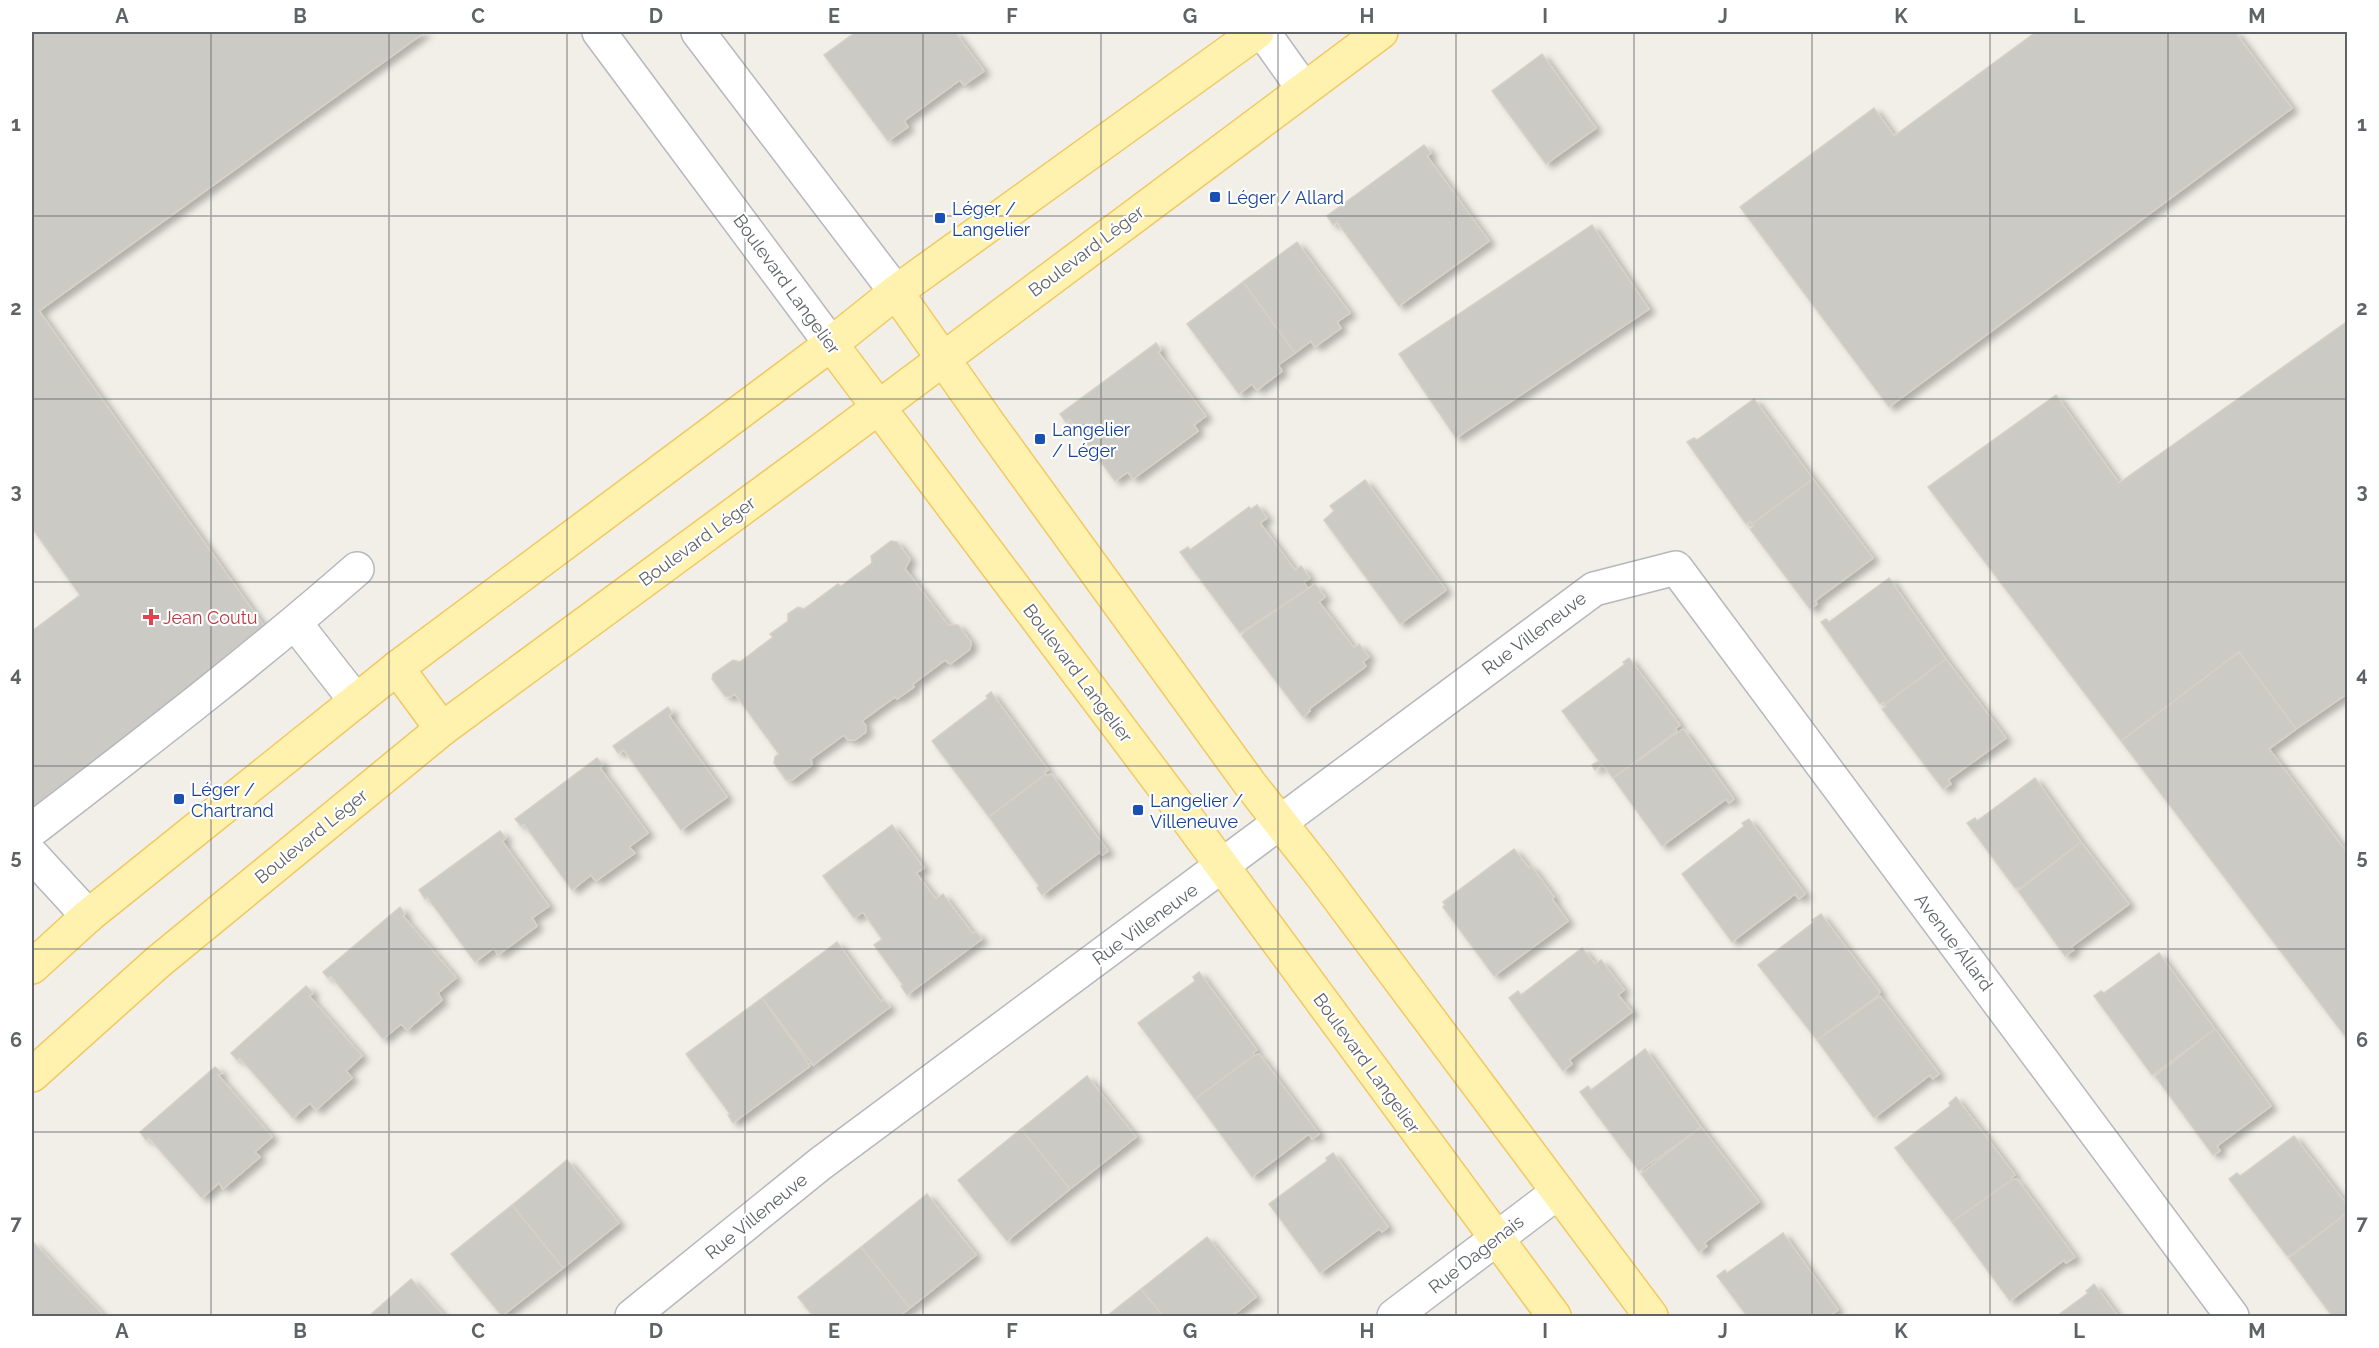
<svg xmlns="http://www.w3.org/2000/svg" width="2379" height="1348" font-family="Raleway,sans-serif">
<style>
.building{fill:#cccac5;stroke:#d6d1c6;stroke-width:1.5;filter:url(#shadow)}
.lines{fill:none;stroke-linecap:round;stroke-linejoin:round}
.minor-casing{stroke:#b5b8bc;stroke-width:36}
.major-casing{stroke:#f2c960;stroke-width:36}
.minor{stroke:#fff;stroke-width:33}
.major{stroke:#fff2af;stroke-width:33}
.grid{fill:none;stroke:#5f6368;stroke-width:1.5;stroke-opacity:0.55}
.transit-dot{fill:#1a4fb4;stroke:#fff;stroke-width:2}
.health-dot{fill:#e0444e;stroke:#fff;stroke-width:2}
.labels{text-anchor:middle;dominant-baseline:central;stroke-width:4.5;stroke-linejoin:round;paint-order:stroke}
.transit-label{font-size:18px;fill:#164399;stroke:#fff;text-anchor:start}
.street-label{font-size:18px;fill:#5f6368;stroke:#fff}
.health-label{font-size:18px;fill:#be3a42;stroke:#fff;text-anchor:start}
.neatline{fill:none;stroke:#5f6368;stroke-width:2}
.grid-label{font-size:20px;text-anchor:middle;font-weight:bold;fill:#5f6368}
</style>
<defs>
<filter id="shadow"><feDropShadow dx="6" dy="4" stdDeviation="3" flood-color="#0004"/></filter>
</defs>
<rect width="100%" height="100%" fill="#f1efe8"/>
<!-- building -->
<g class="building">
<polygon points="32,32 425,32 39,311 271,636 32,809 32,631 80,595 32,528"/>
<polygon points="856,32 955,32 984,71 964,85 960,80 904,121 908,127 888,141 824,55"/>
<polygon points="2036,32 2235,32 2292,108 1889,407 1740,207 1874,108 1894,136"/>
<polygon points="1542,54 1596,128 1546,164 1492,91"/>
<polygon points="1424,145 1431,153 1427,156 1489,241 1399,306 1337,222 1333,225 1327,216"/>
<polygon points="1592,225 1649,309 1456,438 1399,354"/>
<polygon points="1297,242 1350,313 1337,322 1341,328 1315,347 1311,341 1295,353 1243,282"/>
<polygon points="1243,282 1295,353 1278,365 1282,371 1257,390 1252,384 1239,394 1187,324"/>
<polygon points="2348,321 2348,693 2296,729 2239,652 2121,741 1928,487 2056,395 2119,483"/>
<polygon points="1156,343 1161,350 1158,352 1206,416 1194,425 1198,431 1133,479 1128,472 1115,481 1069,419 1066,422 1060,414"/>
<polygon points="1754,399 1813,479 1752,524 1750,521 1746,524 1687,442 1694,438 1697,440"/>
<polygon points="1813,479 1873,558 1815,601 1817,604 1810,609 1750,529 1754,526 1752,524"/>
<polygon points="1365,480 1446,590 1400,624 1324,520 1334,511 1330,506"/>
<polygon points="1257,505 1267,518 1260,523 1295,570 1301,566 1310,578 1304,582 1308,589 1240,633 1180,552 1188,547 1190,550 1249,507 1251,509"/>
<polygon points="891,541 897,542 910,559 905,569 948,625 958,625 971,642 970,649 950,664 945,660 913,684 914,687 897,699 895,697 862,721 866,726 866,732 855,740 848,740 844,735 811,759 812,765 792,780 786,780 774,763 775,757 779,754 735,694 730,697 725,696 712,679 713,674 733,660 740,662 773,637 770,634 788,621 788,614 798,607 804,609 838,584 841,586 872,563 871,556"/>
<polygon points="1889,578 1946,659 1885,704 1883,702 1880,704 1821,622 1826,619 1829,622"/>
<polygon points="1315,584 1325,597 1319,602 1354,648 1359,644 1369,657 1363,662 1366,666 1309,709 1310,711 1303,717 1242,636 1244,632"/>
<polygon points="2239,652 2296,729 2269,749 2348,854 2348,1040 2121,741"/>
<polygon points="1629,658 1680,725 1676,728 1677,731 1613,778 1602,764 1595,770 1592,765 1599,761 1562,711 1625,664 1623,662"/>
<polygon points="1946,659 2006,738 1948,780 1951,784 1943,789 1882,709 1886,707 1885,704"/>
<polygon points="991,692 1048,770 1044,772 1046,774 989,817 932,741 988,698 986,696"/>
<polygon points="668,707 672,713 669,716 727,797 681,830 624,750 618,753 613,746"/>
<polygon points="1683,729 1734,799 1729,803 1726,799 1662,846 1613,778"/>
<polygon points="597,758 603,765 600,768 648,833 629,847 635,853 596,881 591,875 572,890 524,824 521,826 515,819"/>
<polygon points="1046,774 1047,776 1051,774 1108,851 1102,855 1100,852 1042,895 1037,888 1039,886 989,817"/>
<polygon points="2035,778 2081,842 2020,888 2015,888 1967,823 1975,818 1977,821"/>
<polygon points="1749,819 1805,894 1799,899 1795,894 1732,942 1682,874 1744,826 1742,823"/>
<polygon points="892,825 924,868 916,873 936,899 943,894 973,934 976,932 982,939 907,995 901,986 903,985 874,945 882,939 863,912 854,918 823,876"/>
<polygon points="500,831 506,838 502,841 549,906 532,918 537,926 498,955 494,948 475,962 427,897 425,899 419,890"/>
<polygon points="2081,842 2129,904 2071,947 2074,950 2065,956 2018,891"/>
<polygon points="1514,849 1529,868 1531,866 1554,897 1552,899 1568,921 1494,976 1443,907 1445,905 1443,902"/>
<polygon points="400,907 405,914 403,916 456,978 438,993 442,1000 407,1030 401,1024 383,1039 331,976 328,978 323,972"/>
<polygon points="1821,914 1880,992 1876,997 1817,1040 1758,965 1814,922 1812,920"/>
<polygon points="837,942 881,1002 884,1000 890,1007 813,1065 762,998"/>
<polygon points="1582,948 1595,964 1601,960 1624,990 1618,995 1632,1012 1569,1060 1572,1064 1563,1071 1509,998 1518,991 1521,995"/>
<polygon points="2159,953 2215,1029 2152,1075 2094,996 2101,991 2104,993"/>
<polygon points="1199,972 1257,1050 1253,1053 1255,1055 1195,1099 1138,1023 1195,981 1193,977"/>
<polygon points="306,986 313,993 309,996 362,1056 346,1071 352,1078 316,1110 310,1103 293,1118 240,1058 237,1060 231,1053"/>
<polygon points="1880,996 1939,1074 1933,1079 1930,1075 1874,1118 1817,1040"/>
<polygon points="762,998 810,1066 733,1123 728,1115 730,1114 686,1054"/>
<polygon points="2215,1029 2271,1106 2217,1146 2220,1151 2213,1155 2155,1076"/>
<polygon points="1645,1049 1701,1127 1639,1171 1580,1092 1588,1086 1591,1090"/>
<polygon points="1259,1054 1319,1134 1312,1139 1309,1134 1252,1177 1195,1099 1255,1055"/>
<polygon points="215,1067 222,1073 218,1075 272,1137 255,1152 260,1157 223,1189 219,1183 202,1198 149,1138 146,1140 140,1132"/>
<polygon points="1087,1076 1136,1137 1070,1189 1021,1129"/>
<polygon points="1956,1097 2015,1175 2011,1178 2012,1180 1952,1222 1895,1148 1950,1106 1949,1103"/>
<polygon points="1701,1127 1759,1202 1704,1243 1707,1246 1699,1252 1641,1174"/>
<polygon points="1021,1129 1070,1189 1007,1241 958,1180"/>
<polygon points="2294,1136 2348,1206 2348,1212 2291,1255 2287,1256 2229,1179 2237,1173 2240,1176"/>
<polygon points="1333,1153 1388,1227 1382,1232 1379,1229 1320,1273 1269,1204 1327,1161 1326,1158"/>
<polygon points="567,1160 619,1223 563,1268 512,1205"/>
<polygon points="2017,1179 2075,1257 2066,1263 2064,1260 2010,1301 1952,1222 2012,1180"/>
<polygon points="927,1194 976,1255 910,1308 861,1247"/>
<polygon points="512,1205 563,1268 502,1316 451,1254"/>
<polygon points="2348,1212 2348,1316 2332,1316 2289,1258"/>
<polygon points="1783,1233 1838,1310 1829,1316 1747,1316 1717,1276 1725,1270 1727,1273"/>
<polygon points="1207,1237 1256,1297 1232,1316 1163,1316 1141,1289"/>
<polygon points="32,1241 104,1316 32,1316"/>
<polygon points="861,1247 910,1308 899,1316 813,1316 798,1297"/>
<polygon points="411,1279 444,1316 369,1316"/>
<polygon points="2094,1284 2118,1316 2057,1316 2088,1293 2086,1291"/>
<polygon points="1141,1289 1163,1316 1107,1316"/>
</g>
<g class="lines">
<!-- minor casing -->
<g class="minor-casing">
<g id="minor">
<polyline points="599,32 831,344"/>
<polyline points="698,32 896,292"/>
<polyline points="1263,32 1303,88"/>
<polyline points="295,623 356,701"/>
<path d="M32,830C142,745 252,661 357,569"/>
<polyline points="32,855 88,916"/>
<polyline points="632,1316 820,1164 1594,589 1676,568 2232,1316"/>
<polyline points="1394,1316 1558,1192"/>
</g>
</g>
<!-- major casing -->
<g class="major-casing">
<g id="major">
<polyline points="896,292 991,427 1250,784 1323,877 1651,1316"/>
<polyline points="831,344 1178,806 1554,1316"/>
<polyline points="397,668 442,729"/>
<polyline points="32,967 88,916 397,668 831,344 896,292 1257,32"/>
<polyline points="32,1075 158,962 442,729 820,451 1381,32"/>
</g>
</g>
<!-- minor -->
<use href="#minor" class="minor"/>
<!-- major -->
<use href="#major" class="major"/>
</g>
<!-- grid -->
<path class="grid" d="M211,32V1316M389,32V1316M567,32V1316M745,32V1316M923,32V1316M1101,32V1316M1278,32V1316M1456,32V1316M1634,32V1316M1812,32V1316M1990,32V1316M2168,32V1316M32,216H2348M32,399H2348M32,582H2348M32,766H2348M32,949H2348M32,1132H2348"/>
<!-- markers -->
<g class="transit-dot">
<rect x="1209" y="191" width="12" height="12" rx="3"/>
<rect x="934" y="212" width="12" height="12" rx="3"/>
<rect x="1034" y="433" width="12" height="12" rx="3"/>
<rect x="173" y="793" width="12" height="12" rx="3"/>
<rect x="1132" y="804" width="12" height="12" rx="3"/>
</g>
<path class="health-dot" d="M148 608h6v6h6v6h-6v6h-6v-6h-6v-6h6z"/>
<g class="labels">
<!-- transit labels -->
<g class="transit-label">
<text x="1227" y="197">Léger / Allard</text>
<text x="952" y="208">Léger /<tspan x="952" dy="21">Langelier</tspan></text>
<text x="1052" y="429">Langelier<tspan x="1052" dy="21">/ Léger</tspan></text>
<text x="191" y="789">Léger /<tspan x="191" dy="21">Chartrand</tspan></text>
<text x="1150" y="800">Langelier /<tspan x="1150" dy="21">Villeneuve</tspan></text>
</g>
<!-- street labels -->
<g class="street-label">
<text transform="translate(1086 251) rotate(-37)">Boulevard Léger</text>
<text transform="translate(787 284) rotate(54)">Boulevard Langelier</text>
<text transform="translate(697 541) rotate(-36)">Boulevard Léger</text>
<text transform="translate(1534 633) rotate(-37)">Rue Villeneuve</text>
<text transform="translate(1078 673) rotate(53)">Boulevard Langelier</text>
<text transform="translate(311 836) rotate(-39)">Boulevard Léger</text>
<text transform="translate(1145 924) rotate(-36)">Rue Villeneuve</text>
<text transform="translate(1954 942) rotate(53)">Avenue Allard</text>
<text transform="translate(1367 1063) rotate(54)">Boulevard Langelier</text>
<text transform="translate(756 1216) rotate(-39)">Rue Villeneuve</text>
<text transform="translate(1476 1254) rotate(-38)">Rue Dagenais</text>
</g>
<!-- health labels -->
<g class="health-label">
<text x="163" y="617">Jean Coutu</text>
</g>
</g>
<!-- border -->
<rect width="2379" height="1348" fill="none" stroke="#ffffff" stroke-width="66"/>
<rect x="33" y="33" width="2313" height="1282" class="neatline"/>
<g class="grid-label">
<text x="122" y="23">A</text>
<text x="300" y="23">B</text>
<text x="478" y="23">C</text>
<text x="656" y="23">D</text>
<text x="834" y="23">E</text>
<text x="1012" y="23">F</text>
<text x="1190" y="23">G</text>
<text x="1367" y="23">H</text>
<text x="1545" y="23">I</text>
<text x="1723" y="23">J</text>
<text x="1901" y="23">K</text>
<text x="2079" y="23">L</text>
<text x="2257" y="23">M</text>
<text x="16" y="131">1</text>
<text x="2362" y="131">1</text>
<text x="16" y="315">2</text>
<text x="2362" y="315">2</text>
<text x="16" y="498">3</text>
<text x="2362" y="498">3</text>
<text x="16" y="681">4</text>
<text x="2362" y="681">4</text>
<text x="16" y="864">5</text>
<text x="2362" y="864">5</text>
<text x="16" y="1047">6</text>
<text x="2362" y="1047">6</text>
<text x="16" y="1230">7</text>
<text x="2362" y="1230">7</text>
<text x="122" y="1338">A</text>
<text x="300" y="1338">B</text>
<text x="478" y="1338">C</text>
<text x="656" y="1338">D</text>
<text x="834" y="1338">E</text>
<text x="1012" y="1338">F</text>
<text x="1190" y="1338">G</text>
<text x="1367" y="1338">H</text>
<text x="1545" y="1338">I</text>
<text x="1723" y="1338">J</text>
<text x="1901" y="1338">K</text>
<text x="2079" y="1338">L</text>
<text x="2257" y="1338">M</text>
</g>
</svg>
